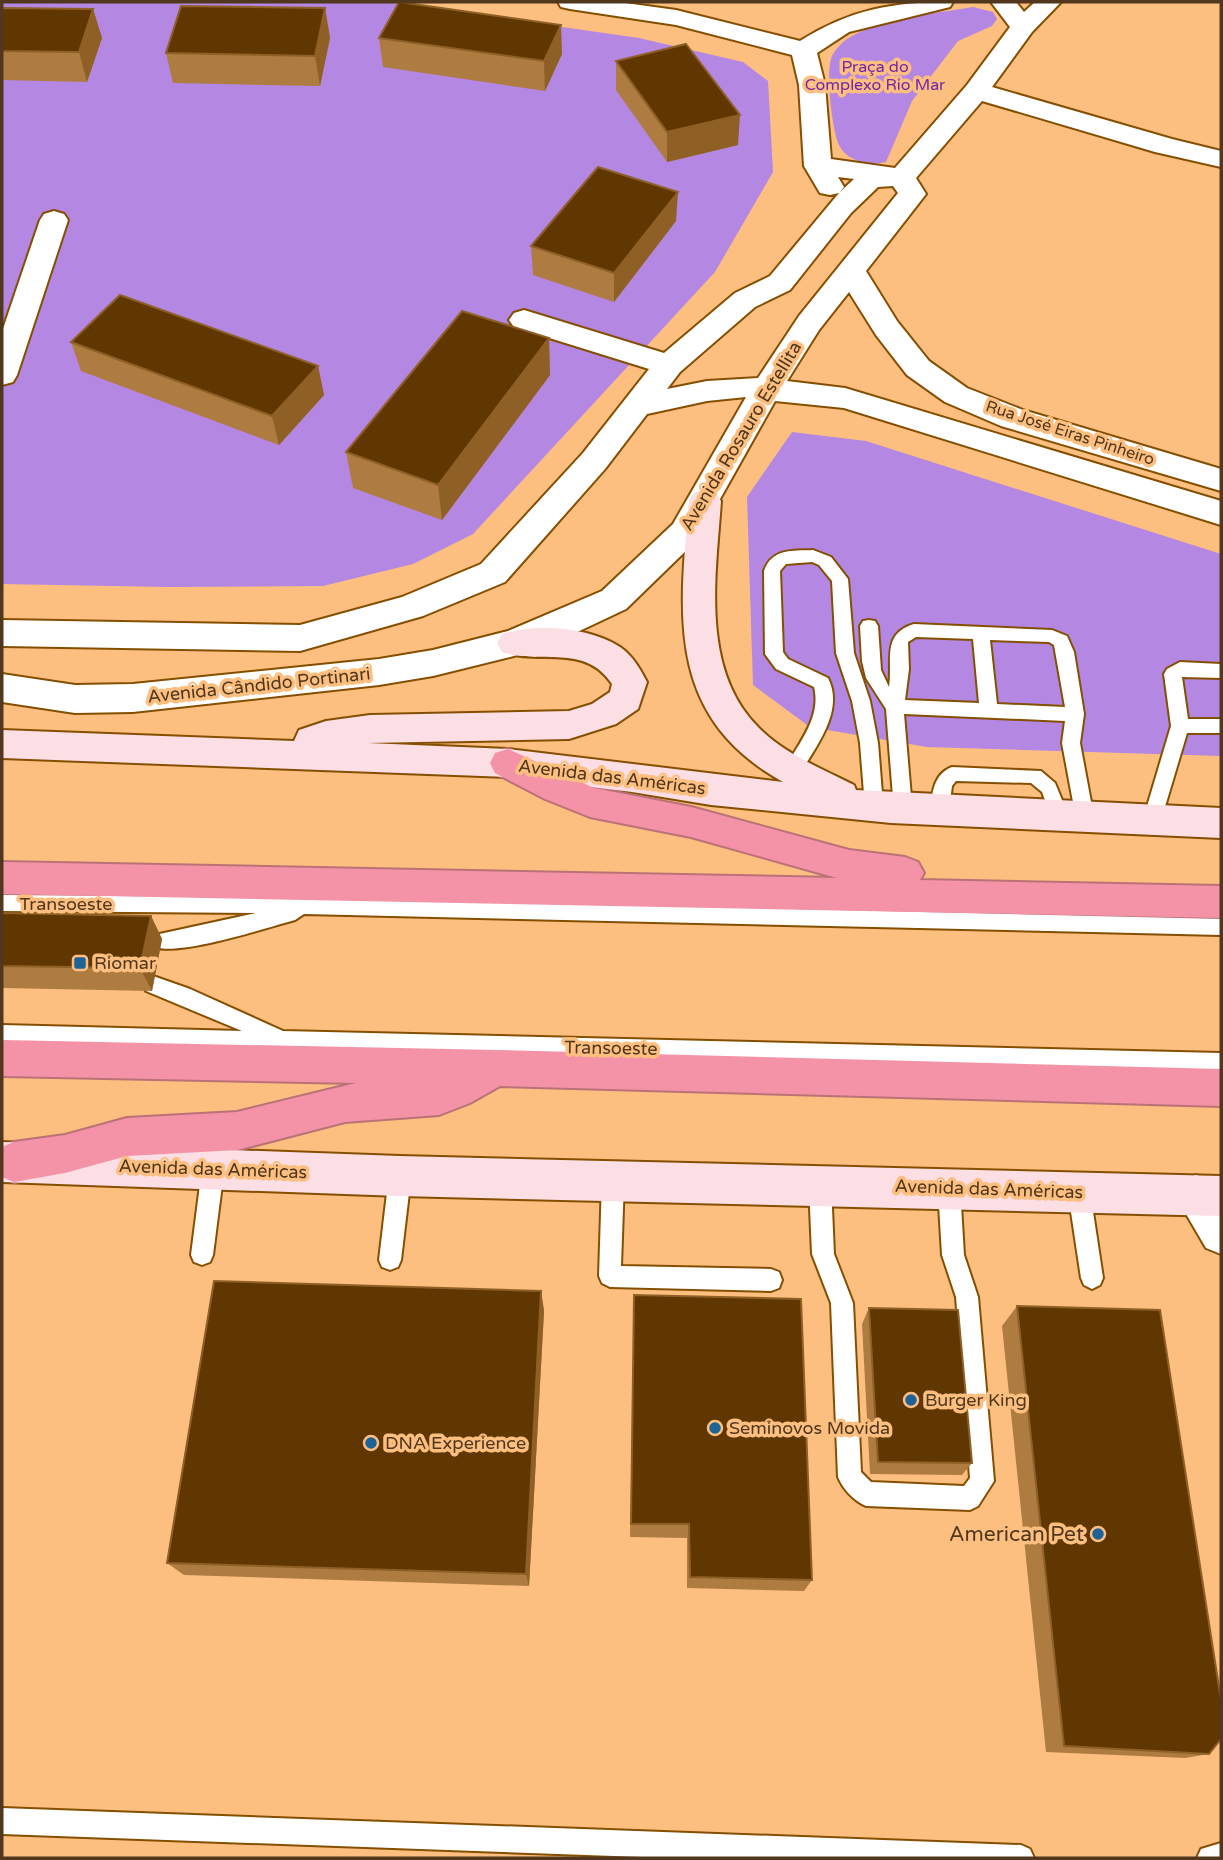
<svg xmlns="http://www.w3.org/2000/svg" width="1223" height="1860" font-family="'Varela Round',sans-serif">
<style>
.green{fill:#b487e2}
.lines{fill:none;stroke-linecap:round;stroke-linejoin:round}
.lane-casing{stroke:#854f00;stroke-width:4}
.street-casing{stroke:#854f00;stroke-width:4}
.secondary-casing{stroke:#854f00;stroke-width:4}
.highway-casing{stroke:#bb7277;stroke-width:4}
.lane{fill:#fff;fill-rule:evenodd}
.street{fill:#fff;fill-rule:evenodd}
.secondary{fill:#fcdee5;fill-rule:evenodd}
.highway{fill:#f492a7;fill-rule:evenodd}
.wall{fill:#ae7b40}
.shaded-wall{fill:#8f6026}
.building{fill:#603700;stroke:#8f6026;stroke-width:2}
.poi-dot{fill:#1e6397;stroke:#fcbf80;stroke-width:2.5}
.labels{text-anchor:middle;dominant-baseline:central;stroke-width:7;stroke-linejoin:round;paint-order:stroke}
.far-park-label{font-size:16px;fill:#7225aa;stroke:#fcbf80}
.far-street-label{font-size:16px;fill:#50371d;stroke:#fcbf80}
.street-label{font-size:18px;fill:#50371d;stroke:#fcbf80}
.poi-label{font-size:18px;fill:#50371d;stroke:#fcbf80;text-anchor:start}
.near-poi-label{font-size:21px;fill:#50371d;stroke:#fcbf80;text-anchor:end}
</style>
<rect width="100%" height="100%" fill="#fcbf80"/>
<!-- green -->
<g class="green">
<polygon points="2,2 388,2 639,38 743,62 768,81 773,172 715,272 473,534 413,564 323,586 168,587 2,584"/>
<path d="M973,7L993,12L997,19L992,26L958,41L912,101L886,162C870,166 847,162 839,145C832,130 826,75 831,59C832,53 842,42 847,39C883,17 933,14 973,7Z"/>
<polygon points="792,432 866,441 1221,554 1221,756 927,747 810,727 753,685 747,497"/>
</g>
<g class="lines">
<!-- lane casing -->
<g class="lane-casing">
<g id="lane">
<path d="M813,550L831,557L848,579L854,653L870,701L878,743L883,806L880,811L874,813L868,811L865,806L860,743L852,701L836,653L832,581L819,565L812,562L786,564L780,571L783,652L788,659L828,678C845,711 815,748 799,775L793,777L787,775L784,770C797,745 822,718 814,687L776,669L765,654L764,571C772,548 792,551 813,550Z"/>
<path d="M869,620L875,621L878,626L881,670L889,687C893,660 881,634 914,624L1052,630L1067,636L1074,652L1084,714L1080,743L1094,818L1092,823L1085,826L1078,823L1076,818L1062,743L1065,721L904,714L912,809L909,814L903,817L897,814L894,809L886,709L866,678L862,661L860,626L863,621ZM916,637L973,639L979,703L905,700L909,669L908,642ZM990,640L1049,642L1054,645L1065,707L997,704Z"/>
<polygon points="1180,662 1221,664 1221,678 1182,677 1188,719 1221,719 1221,733 1187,733 1161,820 1159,825 1152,828 1145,825 1143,820 1171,726 1164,674 1167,669"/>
<path d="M952,767L1041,771L1055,783L1069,817L1067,822L1060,825L1053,822L1042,792L1031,783L956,781L952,786L948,816L942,819L936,816C927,800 934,773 952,767Z"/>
<path d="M2,895L324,898L1221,919V935L304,914L295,920C266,928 180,956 155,947L152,941L155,935L256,913L2,911Z"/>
<polygon points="153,976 190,989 283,1031 1221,1053 1221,1071 2,1043 2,1025 242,1031 146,991 143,985 146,979"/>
<polygon points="213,1159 220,1162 224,1169 213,1255 210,1262 202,1265 194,1262 191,1255 202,1169 206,1162"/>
<polygon points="400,1166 407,1169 411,1176 401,1260 398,1267 390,1270 382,1267 379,1260 389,1176 393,1169"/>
<polygon points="613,1170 620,1173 624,1180 621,1266 771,1269 779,1272 782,1280 779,1288 771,1291 610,1287 602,1283 599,1276 602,1180 606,1173"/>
<path d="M820,1175L827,1178L831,1185L834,1254L853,1303L861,1472L871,1482L964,1486L970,1478L956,1297L942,1255L938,1188L942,1181L949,1178L956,1181L960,1188L964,1255L978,1297L994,1481L978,1506L970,1510L866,1506C854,1501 843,1489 838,1477L831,1303L812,1254L809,1185L813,1178Z"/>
<polygon points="1079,1182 1086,1185 1090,1192 1103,1278 1100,1285 1092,1289 1084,1285 1081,1278 1068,1192 1072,1185"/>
<polygon points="2,1808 1021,1845 1030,1849 1034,1858 670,1858 2,1834"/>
<polygon points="1221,1843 1221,1858 1197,1858 1201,1849"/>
</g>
</g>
<!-- street casing -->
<g class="street-casing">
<g id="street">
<path d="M558,2H618L676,10L800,41C851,9 893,2 953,2L950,7L849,32L817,53L825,85L831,159L895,168L967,85L1010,27L991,2H1016L1024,12L1035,2H1061L1032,32L992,87L1172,139L1221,151V167L1155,152L982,101L916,178L926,194L866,271L897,321L929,361L967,388L1023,410L1221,469V491L1001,426L945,402L907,375L876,335L849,292L819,330L787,381L845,388L1221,501V525L844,408L775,401L697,540L626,609L573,634L514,656L433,676L379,685L133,712L75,713L2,702V674L75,685L133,684L379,659L433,650L508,631L602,591L673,524L746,397L707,401L647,414L605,469L505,582L423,616L300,651L2,646V620L300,625L402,597L481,564L583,453L649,369L514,327L509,320L514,313L524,310L664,353L735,293L770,276L839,193L830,195L820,193L804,166L799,85L792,55L676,25L570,9L561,7ZM838,177L854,179L840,192L844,187ZM893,186L898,193L799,316L758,378L707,381L667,389L680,372L755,307L790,290L851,213L878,187Z"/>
<polygon points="54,211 64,214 68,220 17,375 13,382 2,385 2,332 40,220 44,214"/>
<polygon points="1196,1175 1211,1181 1221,1196 1221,1254 1206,1248 1175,1195 1181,1181"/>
</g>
</g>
<!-- secondary casing -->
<g class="secondary-casing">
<g id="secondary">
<path d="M705,489L716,493L721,501C716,575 700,669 758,727C783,753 822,769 854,785L856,790L1221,808V838L891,823L711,805L632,792L508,777L2,758V730L294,741L299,730L326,721L370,715L569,711L592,704L610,692L612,684C585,643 541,665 502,652L497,643L502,634C536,623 590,627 620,647C633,656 640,669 647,682L638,709L616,724L569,739L368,743L508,749L783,782C666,717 679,617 689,501L694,493Z"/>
<polygon points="2,1142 400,1156 1221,1176 1221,1216 400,1196 2,1182"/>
</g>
</g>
<!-- highway casing -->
<g class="highway-casing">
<g id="highway">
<polygon points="508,749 594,788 691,807 849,850 905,857 918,862 924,873 920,880 1221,886 1221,918 2,894 2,862 837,878 691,837 590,817 545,799 495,773 490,763 495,753"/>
<polygon points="2,1040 496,1050 1221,1069 1221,1106 500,1086 470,1103 439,1115 345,1122 237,1150 127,1156 65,1173 14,1182 2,1177 2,1147 14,1142 65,1135 127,1118 237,1112 356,1083 2,1076"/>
</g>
</g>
<!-- lane -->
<use href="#lane" class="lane"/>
<!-- street -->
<use href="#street" class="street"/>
<!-- secondary -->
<use href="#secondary" class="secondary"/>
<!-- highway -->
<use href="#highway" class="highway"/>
</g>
<!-- wall -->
<g class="wall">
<polygon points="2,8 93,9 102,38 87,82 2,80"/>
<polygon points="325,8 330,38 320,86 173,83 166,53"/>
<polygon points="379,38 562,54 545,91 383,67"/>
<polygon points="616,61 738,145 667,162 616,90"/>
<polygon points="676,221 614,302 533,275 531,246"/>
<polygon points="549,338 550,375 442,520 353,488 346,452"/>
<polygon points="71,342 318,366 324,395 279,445 81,371"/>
<polygon points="2,913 151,916 162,939 152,991 2,988"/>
<polygon points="541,1291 544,1311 529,1586 184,1575 167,1563"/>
<polygon points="1017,1306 1209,1754 1185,1758 1046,1752 1002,1326"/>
<polygon points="869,1308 972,1463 962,1475 870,1474 862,1324"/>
<polygon points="634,1315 812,1580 804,1591 687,1588 687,1538 630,1537"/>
</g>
<!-- shaded-wall -->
<g class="shaded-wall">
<polygon points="325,8 330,38 320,86 315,56"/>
<polygon points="93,9 102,38 87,82 79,52"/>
<polygon points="561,25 562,54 545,91 544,61"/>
<polygon points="740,115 738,145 667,162 667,132"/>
<polygon points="678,192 676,221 614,302 614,273"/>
<polygon points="549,338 550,375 442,520 438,485"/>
<polygon points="318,366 324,395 279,445 272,416"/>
<polygon points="151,916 162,939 152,991 140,968"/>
<polygon points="541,1291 544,1311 529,1586 526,1574"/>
</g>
<!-- building -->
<g class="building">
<polygon points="399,2 561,25 544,61 379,38"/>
<polygon points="181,6 325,8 315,56 166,53"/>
<polygon points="2,8 93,9 79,52 2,51"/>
<polygon points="686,44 740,115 667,132 616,61"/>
<polygon points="598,167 678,192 614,273 531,246"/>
<polygon points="120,295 318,366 272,416 71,342"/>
<polygon points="462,311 549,338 438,485 346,452"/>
<polygon points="2,913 151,916 140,968 2,966"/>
<polygon points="214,1281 541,1291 526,1574 167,1563"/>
<polygon points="634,1295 801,1299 812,1580 690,1577 689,1524 631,1524"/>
<polygon points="1017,1306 1160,1310 1221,1700 1221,1739 1209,1754 1064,1746"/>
<polygon points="869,1308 958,1310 972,1463 878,1462"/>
</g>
<!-- markers -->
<g class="poi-dot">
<rect x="73" y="956" width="14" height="14" rx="3.5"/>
<circle cx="911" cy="1400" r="7"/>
<circle cx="715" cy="1428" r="7"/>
<circle cx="371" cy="1443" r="7"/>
<circle cx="1098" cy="1534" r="7"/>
</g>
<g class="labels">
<!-- far-park labels -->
<g class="far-park-label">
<text x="875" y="67">Praça do<tspan x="875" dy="18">Complexo Rio Mar</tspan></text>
</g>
<!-- far-street labels -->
<g class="far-street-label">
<text transform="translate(1070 433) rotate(18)">Rua José Eiras Pinheiro</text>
</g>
<!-- street labels -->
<g class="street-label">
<text transform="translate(741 436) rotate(-59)">Avenida Rosauro Estellita</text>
<text transform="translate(259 685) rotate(-6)">Avenida Cândido Portinari</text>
<text transform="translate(612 777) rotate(7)">Avenida das Américas</text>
<text x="66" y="904">Transoeste</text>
<text transform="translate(611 1048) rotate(1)">Transoeste</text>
<text transform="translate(213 1169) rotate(2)">Avenida das Américas</text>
<text transform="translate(989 1189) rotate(2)">Avenida das Américas</text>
</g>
<!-- poi labels -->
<g class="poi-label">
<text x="94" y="963">Riomar</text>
<text x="925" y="1400">Burger King</text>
<text x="729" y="1428">Seminovos Movida</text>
<text x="385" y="1443">DNA Experience</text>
</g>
<!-- near-poi labels -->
<g class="near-poi-label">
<text x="1084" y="1534">American Pet</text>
</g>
</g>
<!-- border -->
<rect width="1223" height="1860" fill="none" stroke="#50371d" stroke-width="7"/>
</svg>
